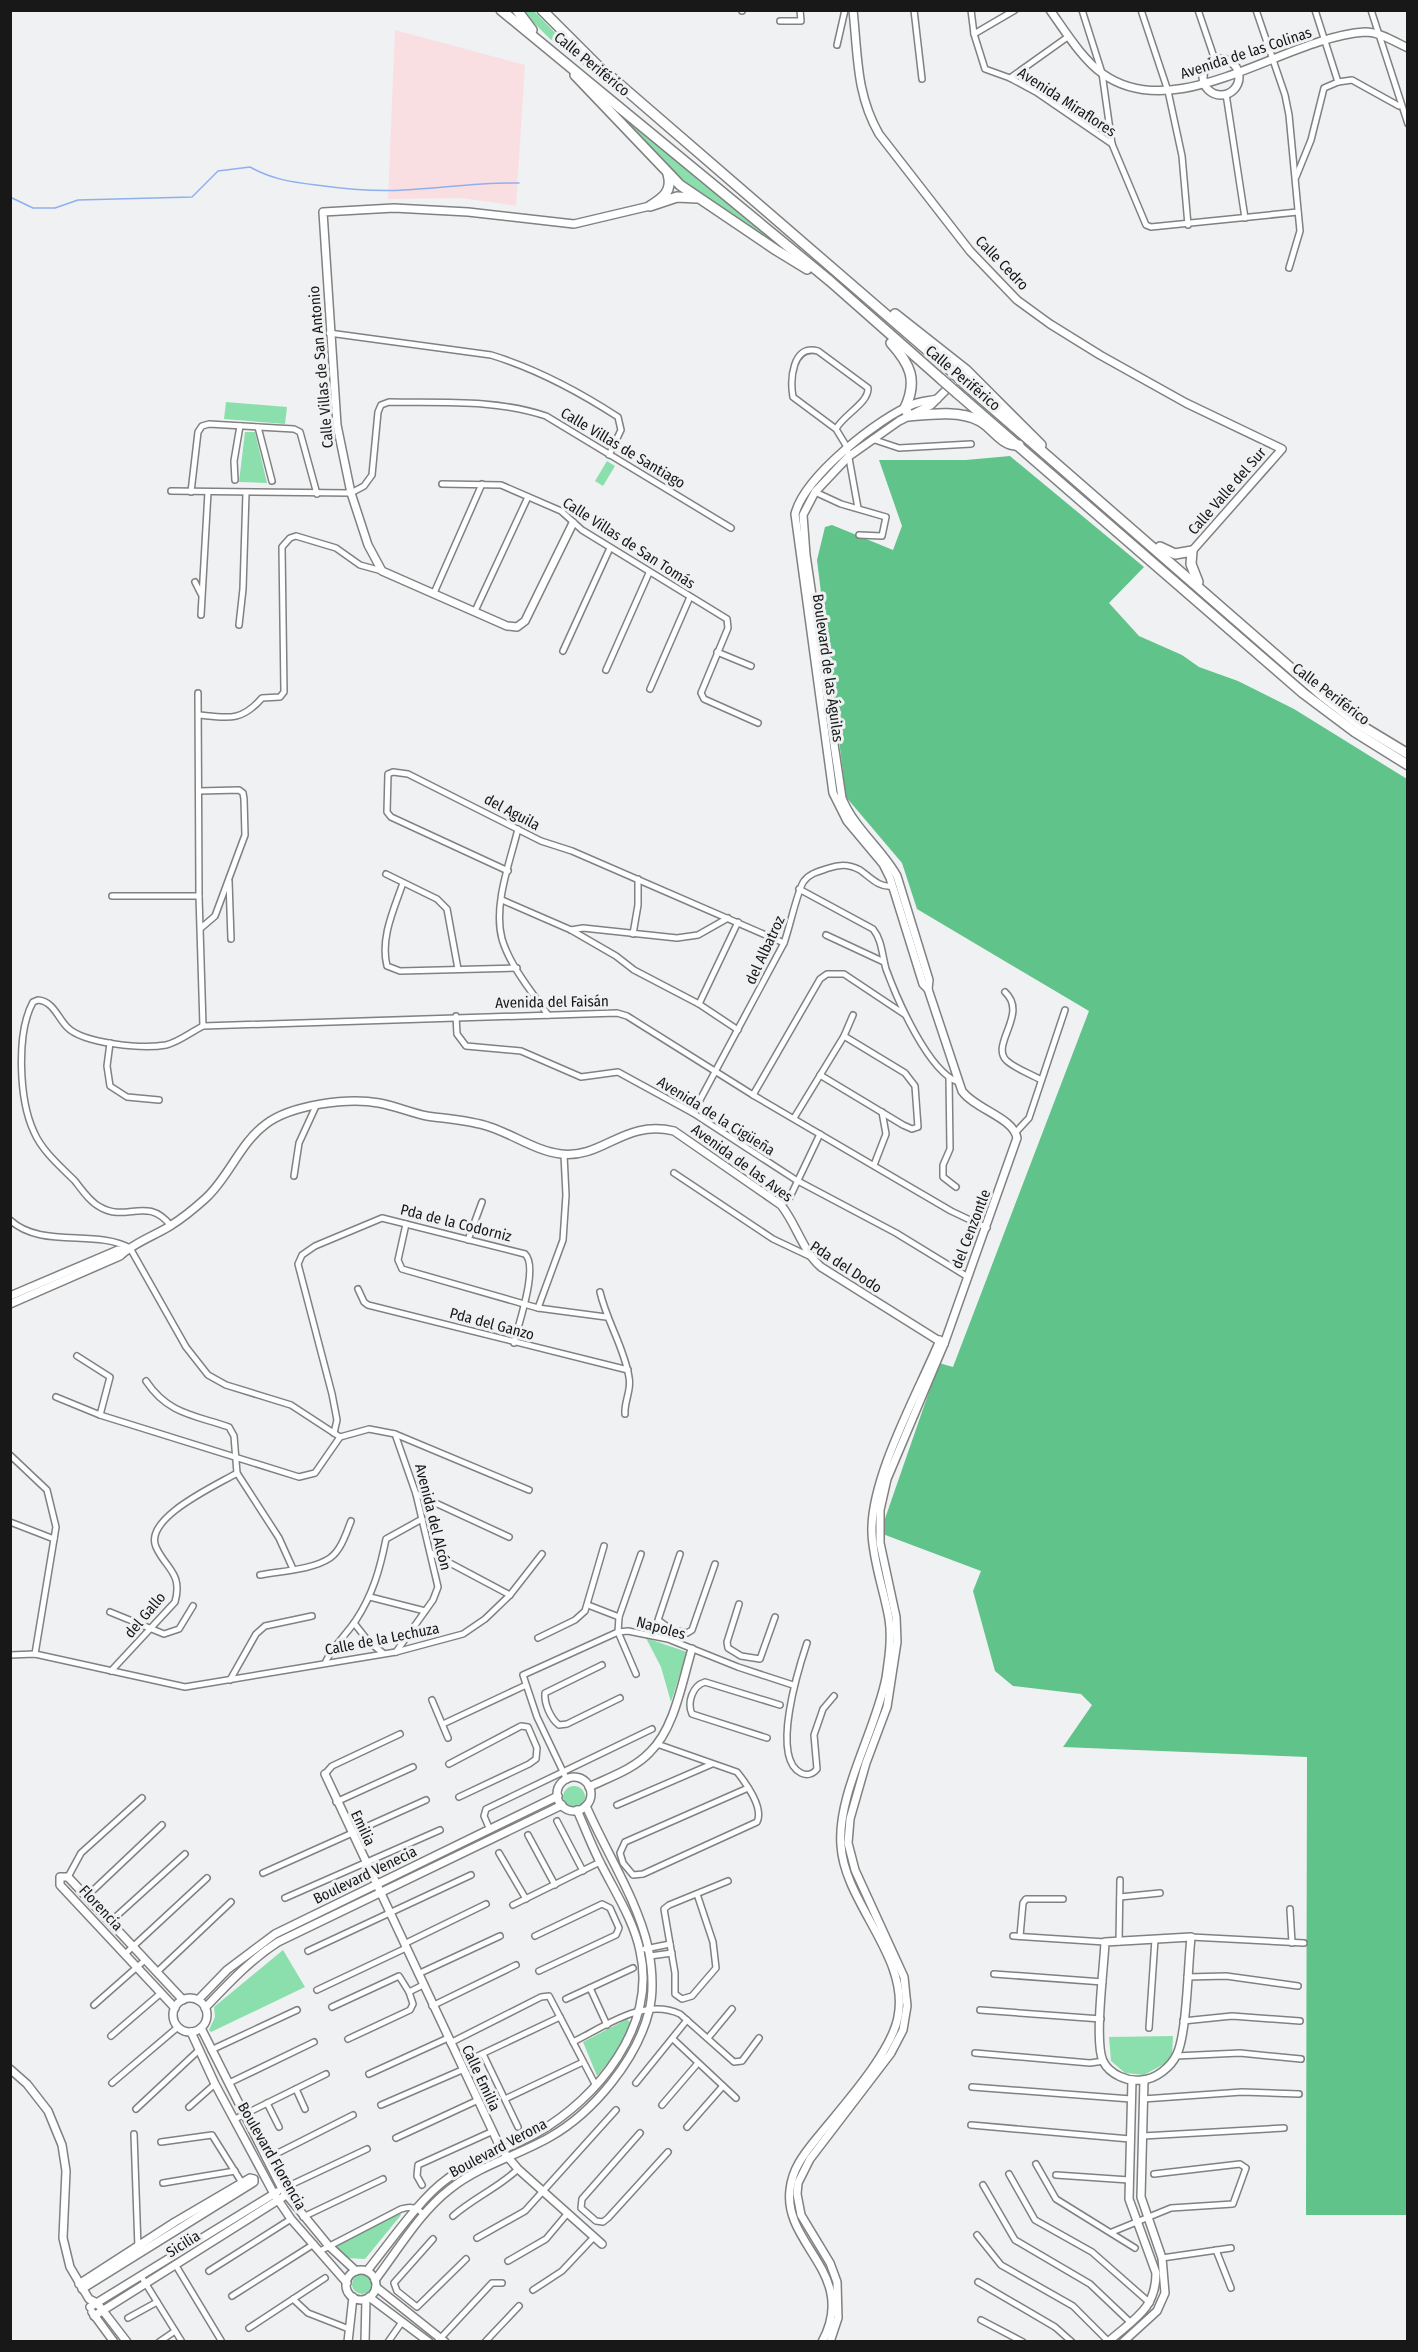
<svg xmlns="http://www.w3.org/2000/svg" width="1418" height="2352" font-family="'Fira Sans Condensed',sans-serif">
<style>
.education{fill:#fadfe2}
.green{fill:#8bdfac}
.forest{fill:#5fc38a}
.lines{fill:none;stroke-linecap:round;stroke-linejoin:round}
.stream{stroke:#8eb0f0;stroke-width:1.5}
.street-casing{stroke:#808182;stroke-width:8}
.secondary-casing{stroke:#808182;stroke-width:10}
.highway-casing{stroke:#808182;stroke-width:12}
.street{stroke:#fff;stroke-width:5}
.secondary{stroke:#fff;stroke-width:7}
.highway{stroke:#fff;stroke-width:9}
.highway-bridge-casing{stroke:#808182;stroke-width:12;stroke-linecap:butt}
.highway-bridge{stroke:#fff;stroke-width:9}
.labels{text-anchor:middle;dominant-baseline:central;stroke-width:6;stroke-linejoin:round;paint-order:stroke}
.street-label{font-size:15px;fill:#181819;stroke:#f0f1f2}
</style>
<rect width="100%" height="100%" fill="#f0f1f2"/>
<!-- education -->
<polygon class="education" points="395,30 525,65 516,206 462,198 388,199"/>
<!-- green -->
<g class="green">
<polygon points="522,11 534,11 598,77 549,38"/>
<polygon points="590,85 799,260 765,239 675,174"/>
<polygon points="226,402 287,407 285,424 224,419"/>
<polygon points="245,432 255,432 267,483 239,482"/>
<polygon points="607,461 615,466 603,486 595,481"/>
<polygon points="646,1638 687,1652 671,1702 661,1667"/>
<circle cx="574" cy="1797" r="11"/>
<polygon points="283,1950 305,1987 211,2032 209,2030 215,2017 214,2007"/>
<polygon points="627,2019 632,2024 623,2045 597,2076 583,2042"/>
<polygon points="1173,2036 1172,2056 1164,2064 1144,2075 1125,2073 1111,2061 1109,2037"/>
<polygon points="398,2211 401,2215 365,2259 347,2258 333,2244"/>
<circle cx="362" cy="2284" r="10"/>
</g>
<!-- forest -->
<polygon class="forest" points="1010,456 1144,567 1109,603 1139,636 1182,655 1199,667 1238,681 1294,709 1407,779 1407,2215 1306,2215 1307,1757 1063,1747 1092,1705 1081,1694 1013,1686 995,1671 973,1591 981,1571 880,1533 939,1363 953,1367 1089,1011 917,909 902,863 846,797 817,560 825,527 832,525 893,550 902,526 879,460 966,460"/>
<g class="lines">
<!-- stream -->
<path class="stream" d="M10,197L33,208H55L78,200L192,197L218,171L250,167C271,179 291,182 316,185C345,189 374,192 404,190C443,188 480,182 519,183"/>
<!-- street casing -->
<g class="street-casing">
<g id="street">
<polyline points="742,10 742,11"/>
<polyline points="914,10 922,79"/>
<polyline points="971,10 974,34 985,69 1010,78 1036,92 1112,144"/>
<polyline points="1082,10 1102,73 1112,144 1146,225 1151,227 1298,212"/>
<polyline points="1141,10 1168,91 1182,156 1188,225"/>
<polyline points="1198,10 1215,60"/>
<polyline points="1256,10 1285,95 1289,115 1300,231 1289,268"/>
<polyline points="1315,10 1338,82"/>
<polyline points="1371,10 1408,124"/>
<polyline points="780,21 801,21 800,10"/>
<polyline points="974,34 1015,10"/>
<polyline points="837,45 845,10"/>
<polyline points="1010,78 1069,36"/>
<polyline points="1226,94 1245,218"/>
<polyline points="1296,177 1311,140 1324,88 1338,82 1352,80 1399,106"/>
<path d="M329,333L491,355C537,369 578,391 618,417L621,430L609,455"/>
<polyline points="258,427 272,481"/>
<path d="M836,429C843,415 869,403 868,388L818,351C792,344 790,380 793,397L836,429L847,447L858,508"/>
<polyline points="872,439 899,448 971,444"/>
<polyline points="235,480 234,461 240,426"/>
<polyline points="442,484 501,485 561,511 582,530 727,619 728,628 701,693 704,699 758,723"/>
<path d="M171,491L351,493L364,486L372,475L378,412L381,405L389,402C441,403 495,399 546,416L731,528"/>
<polyline points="191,492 198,432 202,426 209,424 294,429 300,432 317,494"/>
<polyline points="815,492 841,504 886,517 882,536 859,535"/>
<polyline points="195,582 201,594"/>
<polyline points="434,593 482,484"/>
<polyline points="475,611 528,497"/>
<polyline points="201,615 208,492"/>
<polyline points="239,625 243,589 246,493"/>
<polyline points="563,651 610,548"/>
<polyline points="717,652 751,666"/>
<polyline points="606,670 649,573"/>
<polyline points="650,689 690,597"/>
<polyline points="198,693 199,896 203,1026"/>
<path d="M199,715C228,718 241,722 262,698L280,697L284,692L282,547L290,538L296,536L336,548L360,565L382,571"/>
<polyline points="199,791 239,790 243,793 244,799 245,835 215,916 201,928"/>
<path d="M518,829C510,862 493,905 502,939C510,966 532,992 548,1015"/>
<polyline points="508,871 391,817 387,812 388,774 393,772 408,774 541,841 572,851 784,943"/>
<polyline points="386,874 437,899 447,909 458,969"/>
<polyline points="229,881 231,939"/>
<path d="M403,883C394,909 380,938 387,966L400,971L517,968"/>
<path d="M799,889L873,929C882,940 882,955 886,969C897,999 928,1071 958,1082"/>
<polyline points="112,896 199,896"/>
<polyline points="502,900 571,930 616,956 634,970 699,1004 738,1030"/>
<polyline points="571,930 583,928 677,938 698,935 728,918"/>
<polyline points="633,934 638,905 638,879"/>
<polyline points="826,935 884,962"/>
<path d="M1005,992C1029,1014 989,1045 1007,1061C1016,1069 1031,1074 1041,1080"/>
<polyline points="699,1004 738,922"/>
<polyline points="456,1016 457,1034 466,1046 521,1051 581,1077 618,1072 693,1113 796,1180 896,1233 968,1277"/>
<polyline points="110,1043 107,1066 110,1086 127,1097 159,1100"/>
<polyline points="820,1075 903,1125 912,1129 918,1127 915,1086 905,1073 844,1036"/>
<polyline points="949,1078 950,1149 943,1165 943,1177 956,1187"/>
<polyline points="753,1095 820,979 827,974 844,974 904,1014"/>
<path d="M693,1113L784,943C789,930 798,888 804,881C810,873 820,871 829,868C840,864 849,864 860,870C870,877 879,888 892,886"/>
<polyline points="794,1118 844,1036 853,1015"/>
<polyline points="1016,1132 1029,1118 1065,1010"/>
<polyline points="874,1165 886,1134 882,1112"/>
<polyline points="674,1173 773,1239 809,1256"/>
<polyline points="294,1176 299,1143 316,1106"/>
<polyline points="781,1205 790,1197 820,1134"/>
<path d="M10,1220C41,1249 96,1229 130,1248L186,1347L208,1375L226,1385L291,1405L340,1437"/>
<polyline points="406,1224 398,1260 402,1269 538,1308 606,1317"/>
<path d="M171,1226C147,1195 127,1223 100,1207C90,1202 82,1190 75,1181C61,1167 42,1151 34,1132C19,1100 16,1033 33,1002L38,1000C53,1001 58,1018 67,1027C83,1044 144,1049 166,1045C179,1042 191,1032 203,1026L617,1013L627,1016L753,1095L951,1211L987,1228"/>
<polyline points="468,1240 482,1202"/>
<polyline points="358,1289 364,1302 368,1305 628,1370"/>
<path d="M600,1292C607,1322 624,1347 629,1377C632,1390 624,1401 625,1414"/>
<polyline points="538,1308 563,1240 566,1195 564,1155"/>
<polyline points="77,1356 110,1377 100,1415"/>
<path d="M146,1381C168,1414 194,1415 229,1427L234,1436L237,1473L279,1538L293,1569"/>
<polyline points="56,1397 100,1415 299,1477 315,1473 340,1437"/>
<path d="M334,1433L337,1420L332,1394L298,1264L302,1255L315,1246L382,1218L525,1254C539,1267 518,1325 514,1343"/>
<polyline points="395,1434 416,1494 438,1587 433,1600 396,1652"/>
<polyline points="340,1437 369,1429 395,1434 529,1490"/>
<polyline points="10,1455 47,1490 56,1527 35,1654"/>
<polyline points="416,1494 509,1537"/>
<polyline points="10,1522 54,1539"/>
<polyline points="431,1553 510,1595"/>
<polyline points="680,1554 658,1620 672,1630 687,1633 692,1630 715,1564"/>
<path d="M260,1575C281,1571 312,1570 330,1558C341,1550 346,1534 351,1521"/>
<polyline points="370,1597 425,1611"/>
<polyline points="739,1604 727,1642 728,1648 741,1656 760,1659 775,1617"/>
<polyline points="588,1605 619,1617"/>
<polyline points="110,1612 164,1634 179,1629 193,1606"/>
<polyline points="354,1623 369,1642 383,1653"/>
<polyline points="538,1638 575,1620 585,1611 604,1546"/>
<path d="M807,1643C799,1667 770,1758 801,1773C807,1776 813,1774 817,1769L814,1735L823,1709L834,1696"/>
<polyline points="10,1655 35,1654 185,1687 396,1652 463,1634 485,1619 510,1595 542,1554"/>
<path d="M326,1661C334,1645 346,1635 356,1620C373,1594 380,1569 386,1539L422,1519"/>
<path d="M602,1665L545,1693C544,1704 551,1719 559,1725L567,1724L620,1698"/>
<path d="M111,1671L175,1602C183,1573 166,1569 156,1547C143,1518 217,1485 237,1473"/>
<polyline points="636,1674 618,1632 619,1617 641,1554"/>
<polyline points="230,1680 256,1634 265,1626 312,1616"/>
<polyline points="432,1700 448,1738"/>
<polyline points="443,1724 524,1686"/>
<path d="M767,1738L692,1714C687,1703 692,1686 705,1682L780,1705"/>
<path d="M657,1744L737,1772C746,1783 764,1808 757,1822L643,1874L633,1875L623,1863L620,1853L625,1842L748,1788"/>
<polyline points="449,1764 521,1726 528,1727 537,1748 536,1759 529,1764 459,1797"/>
<polyline points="325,1774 332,1766 400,1734"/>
<polyline points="567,1780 537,1717 523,1675 618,1632 628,1631 668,1639 738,1667 793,1685"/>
<polyline points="336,1802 413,1767"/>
<polyline points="617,1805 712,1764"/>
<polyline points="557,1821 583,1871"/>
<polyline points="490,1830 484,1816 486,1809 652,1729"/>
<polyline points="528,1835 555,1885"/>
<polyline points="499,1853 526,1899"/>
<polyline points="263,1873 426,1800"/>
<polyline points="68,1877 81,1853 142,1798"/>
<polyline points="697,1894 713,1942 716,1968 692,1996 682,1999 675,1994 675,1973 664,1909 669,1905 728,1881"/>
<polyline points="86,1897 162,1825"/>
<polyline points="1120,1897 1160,1893"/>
<polyline points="285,1898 440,1830"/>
<polyline points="513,1905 600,1862"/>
<polyline points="1290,1909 1292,1943"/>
<polyline points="110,1922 185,1854"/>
<polyline points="535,1936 602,1904 610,1908 619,1928 616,1935 539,1971"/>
<polyline points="1013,1936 1105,1942"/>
<polyline points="1020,1936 1023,1903 1026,1899 1063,1899"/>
<polyline points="1191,1937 1304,1943"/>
<polyline points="1119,1942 1120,1880"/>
<polyline points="404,1944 486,1904"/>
<polyline points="645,1949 670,1944"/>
<polyline points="308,1951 471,1875"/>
<polyline points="125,1954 207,1878"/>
<polyline points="650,1956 672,1953"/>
<polyline points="157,1972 231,1902"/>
<polyline points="418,1974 500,1936"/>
<polyline points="994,1974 1103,1982"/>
<polyline points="1187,1977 1226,1976 1298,1986"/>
<polyline points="590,1988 607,2025"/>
<polyline points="317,1990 406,1948"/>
<polyline points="409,1992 423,1985"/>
<polyline points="566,1999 633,1968"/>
<polyline points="94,2005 145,1960"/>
<polyline points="432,2006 516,1965"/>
<polyline points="332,2007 399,1976 409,1992 413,2004 410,2010 348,2039"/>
<polyline points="980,2010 1101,2019"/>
<polyline points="1183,2021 1232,2016 1300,2021"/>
<polyline points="1149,2028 1155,1939"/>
<polyline points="111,2036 161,1993"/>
<polyline points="708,2038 732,2009"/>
<polyline points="673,2039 736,2098"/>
<path d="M573,2042C604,2027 644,1997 680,2014L734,2062L742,2061L759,2038"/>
<polyline points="450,2043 541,1997 549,1996 595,2084"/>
<polyline points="211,2050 297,2010"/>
<polyline points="975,2053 1090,2063 1104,2061"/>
<polyline points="483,2054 518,2127"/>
<polyline points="1176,2056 1240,2053 1301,2059"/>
<polyline points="467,2061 560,2017"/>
<polyline points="369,2074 448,2038"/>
<polyline points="112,2083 178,2027"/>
<polyline points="229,2083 314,2042"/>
<polyline points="636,2083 687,2020"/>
<polyline points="972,2087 1131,2099"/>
<polyline points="296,2089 305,2109"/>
<polyline points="505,2099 583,2062"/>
<polyline points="1143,2099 1242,2092 1299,2094"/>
<polyline points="267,2103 279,2127"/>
<polyline points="381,2105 462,2070"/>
<polyline points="662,2105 698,2063"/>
<polyline points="189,2107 215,2084"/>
<polyline points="136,2109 199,2050"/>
<polyline points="235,2119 326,2074"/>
<polyline points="971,2125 1130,2139"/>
<polyline points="687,2127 723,2086"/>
<polyline points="640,2133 582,2199 581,2208 596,2221 603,2222 608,2218 668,2152"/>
<polyline points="134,2134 138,2248"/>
<polyline points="1143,2136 1284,2128"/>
<polyline points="396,2138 476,2101"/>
<polyline points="161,2142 212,2135 244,2186"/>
<polyline points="266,2159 353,2115"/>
<polyline points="1036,2164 1056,2199 1135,2248"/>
<polyline points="1009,2174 1035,2220 1092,2252 1150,2303"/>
<polyline points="1056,2175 1129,2180"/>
<polyline points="163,2183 235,2171"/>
<polyline points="422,2185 417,2176 418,2165 491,2132"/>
<polyline points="983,2185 1015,2240 1090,2284 1130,2322"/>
<polyline points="282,2189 367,2149"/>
<path d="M453,2216C473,2198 498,2188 518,2169"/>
<polyline points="303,2217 383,2179"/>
<polyline points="1112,2232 1171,2208 1233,2204 1246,2168 1240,2164 1154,2174"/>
<polyline points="977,2235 1001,2265 1073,2306 1109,2342"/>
<polyline points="477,2238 525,2211 616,2110"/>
<polyline points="433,2239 394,2283 397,2291 417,2307 466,2259"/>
<polyline points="1216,2250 1231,2288"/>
<path d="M320,2251L401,2209C411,2206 417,2207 424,2215"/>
<polyline points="1162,2258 1231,2248"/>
<polyline points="508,2261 546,2239 567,2214"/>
<polyline points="175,2264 222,2342"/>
<polyline points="209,2271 291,2219"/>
<polyline points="141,2276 182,2342"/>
<polyline points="978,2282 1055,2327 1072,2342"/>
<polyline points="533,2290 562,2271 594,2237"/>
<polyline points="232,2296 314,2244"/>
<polyline points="293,2299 308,2313 349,2329"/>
<polyline points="128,2318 157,2302"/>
<polyline points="981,2320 1023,2342"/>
<polyline points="249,2328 325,2278"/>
<polyline points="159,2342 175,2331"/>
<polyline points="388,2342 402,2322"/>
<polyline points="437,2342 492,2283 502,2283"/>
<polyline points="485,2342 519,2306"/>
</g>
</g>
<!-- secondary casing -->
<g class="secondary-casing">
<g id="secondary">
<path d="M853,10C858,56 856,94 879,134L970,251L1017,300L1050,324L1100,355L1186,403L1282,449L1192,551"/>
<path d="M1050,10C1065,31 1082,59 1103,74C1178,127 1285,37 1365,32C1380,32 1395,42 1408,48"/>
<circle cx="1221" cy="77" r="18"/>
<polyline points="573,523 525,621 517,627 507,626 382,571 368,545 351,493 337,425 323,212 394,208 468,212 574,224 650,206"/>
<path d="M928,989L929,980L897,876C882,849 854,828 842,798L806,555L803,515L815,492L848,457L899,421L931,405L966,370"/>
<polyline points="10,1296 118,1250 127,1250"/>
<path d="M10,1304L120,1256C133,1243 154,1236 170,1226C183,1218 195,1208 206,1198C229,1177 240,1143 266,1124C291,1105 348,1097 379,1103C396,1106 411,1113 427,1116C448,1119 470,1120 490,1127C514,1135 536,1151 561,1154C603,1159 624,1119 674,1131L781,1205C797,1225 802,1250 821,1267L944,1344"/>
<polyline points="325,1774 501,2149 518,2169 602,2244"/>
<circle cx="574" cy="1794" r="17"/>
<path d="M589,1787C610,1777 634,1769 650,1752C675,1728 682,1681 692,1649"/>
<path d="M1191,1937C1188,1964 1187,2033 1177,2054C1171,2067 1156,2079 1142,2080C1128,2082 1110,2075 1103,2061C1094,2041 1104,1968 1105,1942Z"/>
<circle cx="190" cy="2015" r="17"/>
<polyline points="198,2000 227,1970 275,1934 558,1796"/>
<polyline points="175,2008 60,1885 60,1877 68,1877 183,2000"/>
<path d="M205,2008C228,1984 250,1960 278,1942L562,1805"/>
<polyline points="201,2028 282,2189 328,2245 356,2271"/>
<polyline points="191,2032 215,2084 274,2194 291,2219 347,2283"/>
<polyline points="10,2069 27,2084 48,2111 62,2145 66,2171 63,2238 70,2267 89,2299 97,2303 127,2342"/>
<circle cx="361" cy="2285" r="15"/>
<path d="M367,2271C389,2244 420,2198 447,2179C475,2158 507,2150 537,2133C598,2098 657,2026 640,1951C634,1921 615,1892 601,1864C592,1847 585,1828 577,1810"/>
<path d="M375,2280C398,2250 420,2212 450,2189C480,2165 517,2156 550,2137C594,2112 637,2059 649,2011C654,1991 652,1967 648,1947C637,1899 606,1852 586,1806"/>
<polyline points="79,2284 175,2222 250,2178 254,2179 254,2182 82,2289"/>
<polyline points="376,2287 445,2342"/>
<polyline points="369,2297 429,2342"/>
<polyline points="90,2307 277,2192"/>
<polyline points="92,2312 114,2342"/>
<polyline points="94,2316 283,2197"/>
<polyline points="348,2342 353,2297"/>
<polyline points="365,2342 366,2299"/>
<path d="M822,2342C859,2274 783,2245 790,2190C792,2169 804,2154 817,2138C841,2108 891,2054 898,2017C910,1957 844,1903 841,1845C837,1794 876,1730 886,1678C889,1658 892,1638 889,1619C884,1590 873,1562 872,1533C870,1478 918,1393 940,1340"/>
<path d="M830,2342L838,2318L837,2282L830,2263L801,2215L797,2194L798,2183L810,2159L891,2053L903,2030L907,2006L904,1977L855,1870L848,1843L850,1819L866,1763L887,1707L897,1642L896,1617L880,1543V1510L887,1479L944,1344L1017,1138C1014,1118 975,1109 962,1091L928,989L923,984L890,878L883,864L847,821L833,793L795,514C804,477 879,417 914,404C921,401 929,401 937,399"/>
<path d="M1108,2342C1134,2319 1156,2309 1156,2273L1129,2199L1132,2080"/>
<polyline points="1123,2342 1157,2311 1165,2293 1162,2258 1141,2197 1144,2080"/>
</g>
</g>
<!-- highway casing -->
<g class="highway-casing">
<g id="highway">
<polyline points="501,10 830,281 941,379"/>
<polyline points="517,10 532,30"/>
<polyline points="542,10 596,64 949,369"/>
<polyline points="575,75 680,185 776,250 807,269"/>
<path d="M668,174C673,191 663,198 650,206L677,197L697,198"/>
<polyline points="895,314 966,370 1041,445"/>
<path d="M891,343C910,364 918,380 905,408L909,416C930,414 961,410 980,421C993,428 1002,447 1019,445"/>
<polyline points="966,385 1324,697 1360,725 1408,754"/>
<polyline points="957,393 1303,693 1355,732 1408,765"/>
<polyline points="1160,547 1175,554 1192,551 1191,564 1198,582"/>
</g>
</g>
<!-- street -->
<use href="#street" class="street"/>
<!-- secondary -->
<use href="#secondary" class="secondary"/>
<!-- highway -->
<use href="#highway" class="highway"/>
<!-- highway-bridge casing -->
<g class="highway-bridge-casing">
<g id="highway-bridge">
<polyline points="949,369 966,385"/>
<polyline points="941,379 957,393"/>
</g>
</g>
<!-- highway-bridge -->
<use href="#highway-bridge" class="highway-bridge"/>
</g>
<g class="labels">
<!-- street labels -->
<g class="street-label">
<text transform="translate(1246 53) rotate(-18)">Avenida de las Colinas</text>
<text transform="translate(592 64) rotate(39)">Calle Periférico</text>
<text transform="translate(1067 102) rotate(33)">Avenida Miraflores</text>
<text transform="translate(1002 263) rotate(46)">Calle Cedro</text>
<text transform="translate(321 367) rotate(-95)">Calle Villas de San Antonio</text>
<text transform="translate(963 378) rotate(40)">Calle Periférico</text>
<text transform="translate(623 448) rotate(31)">Calle Villas de Santiago</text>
<text transform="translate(1227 491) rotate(-49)">Calle Valle del Sur</text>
<text transform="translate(629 543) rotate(33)">Calle Villas de San Tomás</text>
<text transform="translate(828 668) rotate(82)">Boulevard de las Águilas</text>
<text transform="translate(1331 694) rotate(37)">Calle Periférico</text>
<text transform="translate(512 812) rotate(28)">del Aguila</text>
<text transform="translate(765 950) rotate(-65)">del Albatroz</text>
<text transform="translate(552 1002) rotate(-1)">Avenida del Faisán</text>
<text transform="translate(716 1116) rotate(32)">Avenida de la Cigüeña</text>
<text transform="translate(742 1163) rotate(36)">Avenida de las Aves</text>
<text transform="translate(456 1223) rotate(14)">Pda de la Codorniz</text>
<text transform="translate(971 1229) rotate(-69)">del Cenzontle</text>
<text transform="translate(846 1267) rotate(33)">Pda del Dodo</text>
<text transform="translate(492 1324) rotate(15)">Pda del Ganzo</text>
<text transform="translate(433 1517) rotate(76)">Avenida del Alcón</text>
<text transform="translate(145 1615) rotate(-50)">del Gallo</text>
<text transform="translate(661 1628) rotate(15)">Napoles</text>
<text transform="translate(382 1639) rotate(-11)">Calle de la Lechuza</text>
<text transform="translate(363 1828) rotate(65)">Emilia</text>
<text transform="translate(365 1875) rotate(-26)">Boulevard Venecia</text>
<text transform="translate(101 1908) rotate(47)">Florencia</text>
<text transform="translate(481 2078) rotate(65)">Calle Emilia</text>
<text transform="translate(498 2148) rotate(-28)">Boulevard Verona</text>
<text transform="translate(272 2156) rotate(60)">Boulevard Florencia</text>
<text transform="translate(183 2244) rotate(-32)">Sicilia</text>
</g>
</g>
<!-- border -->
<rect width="1418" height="2352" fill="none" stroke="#181819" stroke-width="24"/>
</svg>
